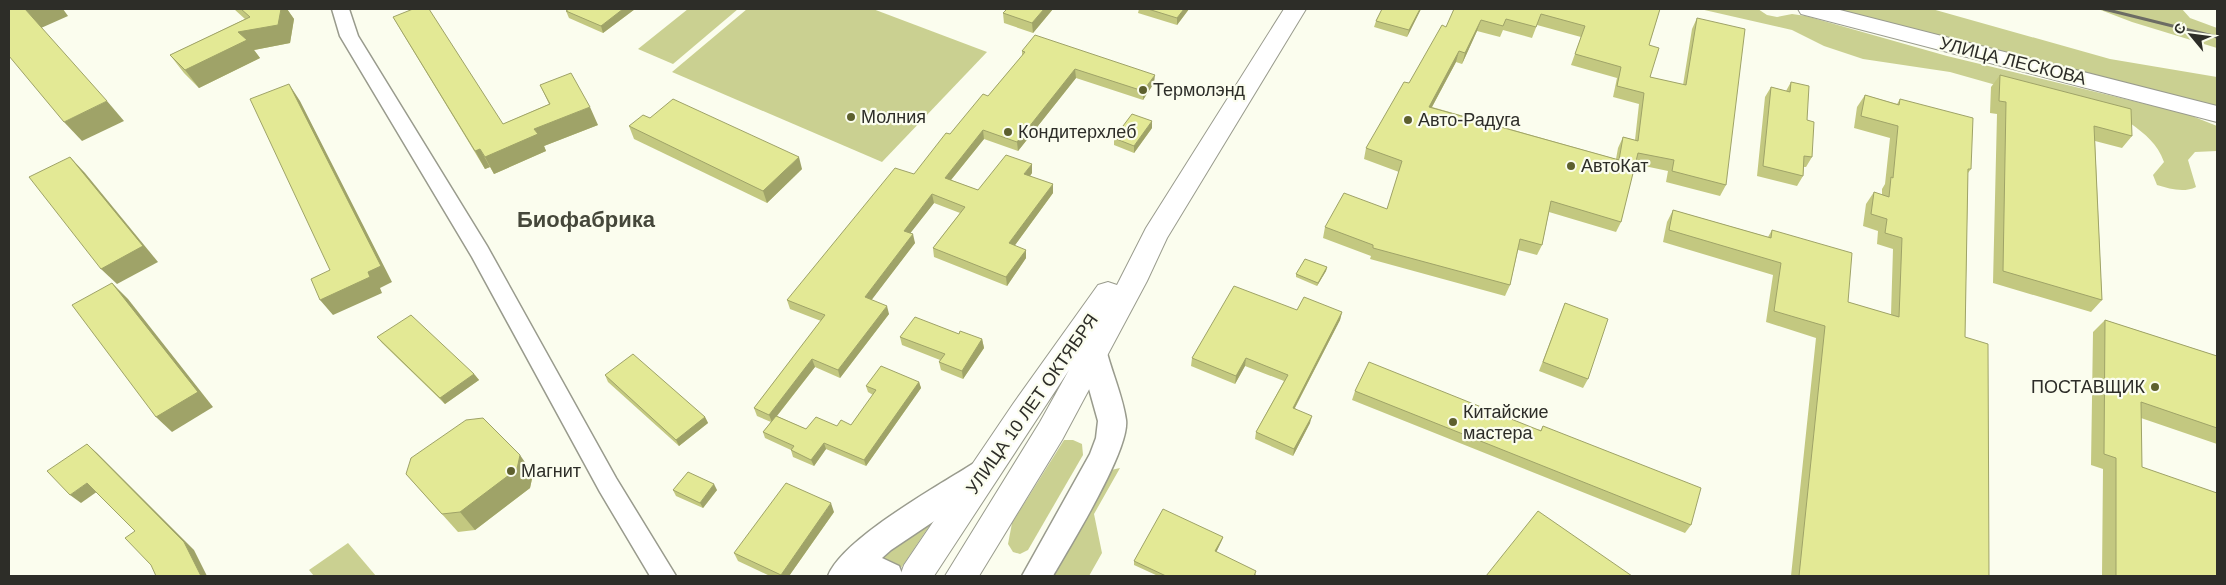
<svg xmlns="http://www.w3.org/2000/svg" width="2226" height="585" font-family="Arial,sans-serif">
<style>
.green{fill:#cad091}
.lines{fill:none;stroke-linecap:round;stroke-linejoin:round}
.minor-casing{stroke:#999b8d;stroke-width:3}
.tertiary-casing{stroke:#999b8d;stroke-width:3}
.secondary-casing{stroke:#999b8d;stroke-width:2}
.primary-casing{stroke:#999b8d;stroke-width:2}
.minor{fill:#fff;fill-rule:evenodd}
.tertiary{fill:#fff;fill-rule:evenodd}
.secondary{fill:#fff;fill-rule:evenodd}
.primary{fill:#fff;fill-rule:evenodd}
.rail{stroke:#6c6c64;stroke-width:3}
.wall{fill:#c3c880;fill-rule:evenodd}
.shaded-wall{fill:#9fa368}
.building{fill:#e3e995;stroke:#9fa368;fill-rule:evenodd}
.poi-dot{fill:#5d602e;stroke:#fbfdee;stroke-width:2}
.labels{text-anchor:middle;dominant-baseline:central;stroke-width:4.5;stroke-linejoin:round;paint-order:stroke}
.street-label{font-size:18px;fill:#2d2d28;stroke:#fbfdee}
.poi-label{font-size:18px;fill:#2d2d28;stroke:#fbfdee;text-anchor:start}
.district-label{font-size:22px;font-weight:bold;fill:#45473a;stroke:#fbfdee}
</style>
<rect width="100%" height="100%" fill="#fbfdee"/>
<!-- green -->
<g class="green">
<polygon points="688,9 738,9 673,64 638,49"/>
<polygon points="747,9 873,9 987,52 882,162 672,72"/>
<path d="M1700,9H1758L1767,15L1777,17L1792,14L1806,16L1947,56L2187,114L2217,126V151L2195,152L2188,160L2196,187C2184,193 2170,189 2157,185L2153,175L2164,162C2157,143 2146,135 2130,123L1950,72L1863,59L1824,46L1792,30Z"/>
<polygon points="1827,9 1932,9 2110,59 2217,77 2217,109"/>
<polygon points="2098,9 2182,9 2190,18 2217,28 2217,48 2132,22"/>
<polygon points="1064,440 1073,440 1082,444 1083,455 1028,550 1020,554 1013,552 1008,544 1012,523"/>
<polygon points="1120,468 1094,514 1102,553 1089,576 1051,576 1111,470"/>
<polygon points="936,516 901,568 878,565 880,555"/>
<polygon points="348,543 376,576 314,576 309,570"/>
</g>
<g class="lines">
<!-- minor casing -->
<g class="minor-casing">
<polygon id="minor" points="332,9 349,9 358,36 487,246 616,478 676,576 650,576 600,492 472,257 340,36"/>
</g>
<!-- tertiary casing -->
<g class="tertiary-casing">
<g id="tertiary">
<path d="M1093,342L1103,345L1107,353C1113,375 1123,398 1126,420C1130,450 1070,546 1053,576H1022L1090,454L1096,438L1098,421L1079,353L1083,345Z"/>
<path d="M984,459L994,463L999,472L994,481L891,550L882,558L899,566L903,576H828C842,539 938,486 974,463Z"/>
</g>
</g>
<!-- secondary casing -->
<g class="secondary-casing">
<polygon id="secondary" points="1798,9 1836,9 2217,106 2217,122 1801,14"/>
</g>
<!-- primary casing -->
<g class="primary-casing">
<polygon id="primary" points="1284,9 1306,9 1167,238 1147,281 1062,440 979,576 945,576 1040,422 1069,370 934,576 900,576 904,565 1013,404 1098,285 1108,282 1117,285 1146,228"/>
</g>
<!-- minor -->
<use href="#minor" class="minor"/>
<!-- tertiary -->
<use href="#tertiary" class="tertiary"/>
<!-- secondary -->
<use href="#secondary" class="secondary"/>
<!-- primary -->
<use href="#primary" class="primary"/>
<!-- rail -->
<polyline class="rail" points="2104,9 2217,37"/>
</g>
<!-- wall -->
<g class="wall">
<polygon points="234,9 287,9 294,19 290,43 254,50 260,58 199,88 184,73 170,55 245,19"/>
<polygon points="569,9 635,9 603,33 569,18 566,11"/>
<polygon points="1007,9 1053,9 1033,33 1004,23 1003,13"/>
<polygon points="1139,9 1189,9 1177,25 1138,13"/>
<polygon points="1382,9 1421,9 1407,37 1374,27 1376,21"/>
<path d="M1454,9H1660L1649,45L1650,77L1683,85L1692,29L1697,18L1726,185L1720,196L1666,182L1668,171L1635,164L1621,222L1616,232L1549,212L1542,245L1537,255L1518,250L1510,285L1505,296L1370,259L1371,256L1323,238L1325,227L1387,209L1399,172L1364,159L1366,148L1446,27ZM1537,25L1581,37L1571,65L1617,78L1613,97L1639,104L1635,140L1623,137L1618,148L1616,159L1432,107L1456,62L1462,64L1477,31L1500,37L1503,30L1532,38Z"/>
<polygon points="393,17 503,124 549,104 540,85 598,125 544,146 546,151 494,174 490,167 485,169 403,34"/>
<polygon points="1022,51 1154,83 1143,100 1076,78 1018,151 984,139 951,180 978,190 1032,173 1030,176 1053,193 1015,245 1026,258 1007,286 934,257 933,248 960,213 934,203 910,233 915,243 871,300 889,314 840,378 815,367 777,416 806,429 851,425 873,395 868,392 866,386 919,382 921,388 866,466 826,449 814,466 793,457 791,450 765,438 763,432 771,422 757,416 754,408 821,321 790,309 787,300 914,174 950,134 988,96 1022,56"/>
<polygon points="2000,75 2132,136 2122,148 2095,141 2102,300 2091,312 1993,283 1997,114 1990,113 1991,87"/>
<polygon points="1791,82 1807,120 1812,157 1806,167 1804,167 1803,176 1797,186 1757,176 1765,97 1771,87 1786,91"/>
<polygon points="1865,95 1897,104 1900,99 1971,169 1968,173 1965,337 1989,576 1791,576 1816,338 1766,322 1773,275 1663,242 1667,222 1673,210 1768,237 1772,230 1848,302 1891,315 1893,249 1877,244 1878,231 1863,226 1866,204 1874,192 1882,195 1882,189 1885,184 1890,138 1854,128 1857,107"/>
<polygon points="650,118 802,169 767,203 634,139 629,126"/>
<polygon points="1152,128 1134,153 1114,145 1114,138"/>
<polygon points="1327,267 1326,271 1317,286 1296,277 1296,274"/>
<polygon points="1565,303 1588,379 1583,388 1539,371"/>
<polygon points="1297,310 1342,312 1340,320 1295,408 1310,423 1293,456 1255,439 1256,432 1284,381 1245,366 1235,384 1191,366 1192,358"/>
<polygon points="2105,320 2217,356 2217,444 2141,418 2142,467 2217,576 2102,576 2103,469 2091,465 2093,332"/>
<polygon points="959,334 982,339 984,348 963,379 941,370 939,362 940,360 902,345 900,337"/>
<polygon points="377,337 474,374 479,380 445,404 382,343"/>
<polygon points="605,375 705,417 708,423 679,446 608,382"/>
<polygon points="1355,391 1541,430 1543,426 1691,525 1685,533 1352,400"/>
<polygon points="406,474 533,474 530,488 475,530 458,532"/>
<polygon points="673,490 717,490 703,508 676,496"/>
<polygon points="834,512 789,576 770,576 738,561 734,553"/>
<polygon points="1223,537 1222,540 1216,552 1256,574 1255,576 1158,576 1134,565 1134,561"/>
</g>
<!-- shaded-wall -->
<g class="shaded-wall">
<polygon points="25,9 63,9 68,16 41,28"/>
<polygon points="281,9 287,9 294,19 290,43 254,50 260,58 199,88 185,70 238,32"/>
<polygon points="623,9 635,9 603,33 601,26"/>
<polygon points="1044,9 1053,9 1033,33 1032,23"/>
<polygon points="1184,9 1189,9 1177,25 1177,18"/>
<polygon points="1420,9 1421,9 1407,37 1409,30"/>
<polygon points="1481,20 1477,31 1462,64 1465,53"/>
<polygon points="1459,51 1456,62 1426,118 1429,107"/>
<polygon points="1075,69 1076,78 1018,151 1017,142"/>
<polygon points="1155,75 1154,83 1143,100 1143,91"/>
<polygon points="289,84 300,101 392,282 380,288 382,293 333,315 320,300 368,272"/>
<polygon points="107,101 124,121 82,141 64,122"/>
<polygon points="590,107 598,125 544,146 546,151 494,174 485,157 534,129"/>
<polygon points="1152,121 1152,128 1134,153 1134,146"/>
<polygon points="983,130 984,139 946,186 945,178"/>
<polygon points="480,149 490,167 485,169 475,151"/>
<polygon points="70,157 85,173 158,262 117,284 101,269"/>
<polygon points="799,157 802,169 767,203 763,191"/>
<polygon points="1032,164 1032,173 1025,183 1024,174"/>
<polygon points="1053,184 1053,193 1010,252 1009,243"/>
<polygon points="932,194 934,203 905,240 904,231"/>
<polygon points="913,234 915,243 867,306 865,297"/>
<polygon points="1026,250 1026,258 1007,286 1006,277"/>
<polygon points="1327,267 1326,271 1317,286 1318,283"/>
<polygon points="112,283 128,299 213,407 172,432 156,417"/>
<polygon points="887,306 889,314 840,378 838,370"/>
<polygon points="1342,312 1340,320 1291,415 1293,408"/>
<polygon points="982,339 984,348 963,379 962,371"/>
<polygon points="1246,358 1245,366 1235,384 1236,376"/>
<polygon points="812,359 815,367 772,422 769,415"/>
<polygon points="474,374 479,380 445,404 440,398"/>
<polygon points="919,382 921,388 866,466 864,460"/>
<polygon points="1312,416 1310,423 1293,456 1294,449"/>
<polygon points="705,417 708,423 679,446 676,440"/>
<polygon points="824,443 826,449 814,466 811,460"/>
<polygon points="87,444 97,453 194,550 207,576 201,576"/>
<polygon points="520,455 533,474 530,488 475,530 460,512"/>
<polygon points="87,483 98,491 81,503 70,495"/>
<polygon points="714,484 717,490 703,508 700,503"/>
<polygon points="831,503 834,512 789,576 781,576 781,575"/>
<polygon points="1223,537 1222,540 1215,555 1215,551"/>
</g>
<!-- building -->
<g class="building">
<polygon points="9,9 25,9 107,101 64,122 9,56"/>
<polygon points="241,9 281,9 278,25 238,32 247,40 185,70 170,55 250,17"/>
<polygon points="413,9 429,9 503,124 550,104 540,85 571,73 590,107 534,129 538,134 485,157 480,149 475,151 393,17"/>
<polygon points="569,9 623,9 601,26 566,11"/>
<polygon points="1007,9 1044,9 1032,23 1003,13"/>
<polygon points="1148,9 1184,9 1177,18"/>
<polygon points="1382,9 1420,9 1409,30 1376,21"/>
<path d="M1454,9H1660L1649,45L1659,48L1650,77L1686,85L1697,18L1745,29L1726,185L1672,171L1674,160L1638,153L1621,222L1551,201L1542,245L1520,239L1510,285L1373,248V245L1325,227L1344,193L1387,209L1402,161L1366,148L1404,82L1409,83L1442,25L1446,27ZM1541,14L1585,26L1575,54L1621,67L1617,86L1644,93L1638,141L1623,137L1619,160L1429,107L1459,51L1465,53L1481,20L1503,26L1506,19L1536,27Z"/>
<polygon points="1035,35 1155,75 1143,91 1075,69 1017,142 983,130 945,178 978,190 1006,155 1032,164 1024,174 1053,184 1009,243 1026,250 1006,277 933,248 965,207 932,194 904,231 913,234 865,297 887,306 838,370 812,359 769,415 754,408 825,315 787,300 895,168 914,174 946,133 950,134 983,94 988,96 1025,52 1022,51"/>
<polygon points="2000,75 2131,109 2132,136 2094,126 2102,300 2003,271 2006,102 1999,101"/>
<polygon points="1791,82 1809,86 1807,120 1814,122 1812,157 1804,156 1803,176 1763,166 1771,87 1790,92"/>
<polygon points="289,84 381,266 368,272 370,277 320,300 311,279 330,270 250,99"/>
<polygon points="1865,95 1899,105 1900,99 1973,118 1971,169 1968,169 1965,337 1988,344 1989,576 1799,576 1825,326 1774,311 1781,263 1669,230 1673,210 1771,238 1772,230 1852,253 1848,302 1899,317 1902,238 1885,233 1887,219 1871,214 1874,192 1889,197 1891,177 1893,178 1898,126 1861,116"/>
<polygon points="673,99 799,157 763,191 629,126 643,115 650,118"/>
<polygon points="1132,114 1152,121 1134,146 1114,138"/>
<polygon points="70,157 143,246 101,269 29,177"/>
<polygon points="1305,259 1327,267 1318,283 1296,274"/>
<polygon points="112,283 198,392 156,417 72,305"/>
<polygon points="1234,286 1297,310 1304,297 1342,312 1293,408 1312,416 1294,449 1256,432 1288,375 1246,358 1236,376 1192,358"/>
<polygon points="1565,303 1608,319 1588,379 1543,362"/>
<polygon points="411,315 474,374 440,398 377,337"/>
<polygon points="915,317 959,334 960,331 982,339 962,371 939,362 945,354 900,337"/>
<polygon points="2105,320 2217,356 2217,428 2141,402 2142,467 2217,493 2217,576 2116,576 2116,458 2104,454"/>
<polygon points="633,354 705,417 676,440 605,375"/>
<polygon points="1369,362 1541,431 1543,426 1701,488 1691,525 1355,391"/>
<polygon points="881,366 919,382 864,460 824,443 811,460 791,450 794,446 763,432 776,416 806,429 816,417 837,426 841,420 851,425 876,390 866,386"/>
<polygon points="483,418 520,455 517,469 460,512 442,514 406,474 411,458 466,420"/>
<polygon points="87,444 184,542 201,576 156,576 151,565 125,538 135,531 87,483 70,495 47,471"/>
<polygon points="688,472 714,484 700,503 673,490"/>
<polygon points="786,483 831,503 781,575 734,553"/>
<polygon points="1163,509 1223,537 1215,551 1256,571 1254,576 1166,576 1134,561"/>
<polygon points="1538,511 1632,576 1486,576"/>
</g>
<!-- markers -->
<g class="poi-dot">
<circle cx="1143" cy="90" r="5"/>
<circle cx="851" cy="117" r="5"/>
<circle cx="1408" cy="120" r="5"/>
<circle cx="1008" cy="132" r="5"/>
<circle cx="1571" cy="166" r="5"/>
<circle cx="2155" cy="387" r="5"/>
<circle cx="1453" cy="422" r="5"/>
<circle cx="511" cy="471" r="5"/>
</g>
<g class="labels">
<!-- street labels -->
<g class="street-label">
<text transform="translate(2013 61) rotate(14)">УЛИЦА ЛЕСКОВА</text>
<text transform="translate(1032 404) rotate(-55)">УЛИЦА 10 ЛЕТ ОКТЯБРЯ</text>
</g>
<!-- poi labels -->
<g class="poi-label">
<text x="1153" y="90">Термолэнд</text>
<text x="861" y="117">Молния</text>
<text x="1418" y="120">Авто-Радуга</text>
<text x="1018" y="132">Кондитерхлеб</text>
<text x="1581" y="166">АвтоКат</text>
<text x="2145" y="387" text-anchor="end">ПОСТАВЩИК</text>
<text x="1463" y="412">Китайские<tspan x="1463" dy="21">мастера</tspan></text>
<text x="521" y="471">Магнит</text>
</g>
<!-- district labels -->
<g class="district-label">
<text x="586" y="219">Биофабрика</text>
</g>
</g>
<!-- border -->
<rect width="2226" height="585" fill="none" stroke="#2d2d28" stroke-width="20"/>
<!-- north arrow -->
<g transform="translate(2191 35) rotate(299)" stroke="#fbfdee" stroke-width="4" paint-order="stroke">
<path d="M0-4L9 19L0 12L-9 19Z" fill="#2d2d28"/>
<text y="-8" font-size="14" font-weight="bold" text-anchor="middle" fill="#2d2d28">С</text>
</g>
</svg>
